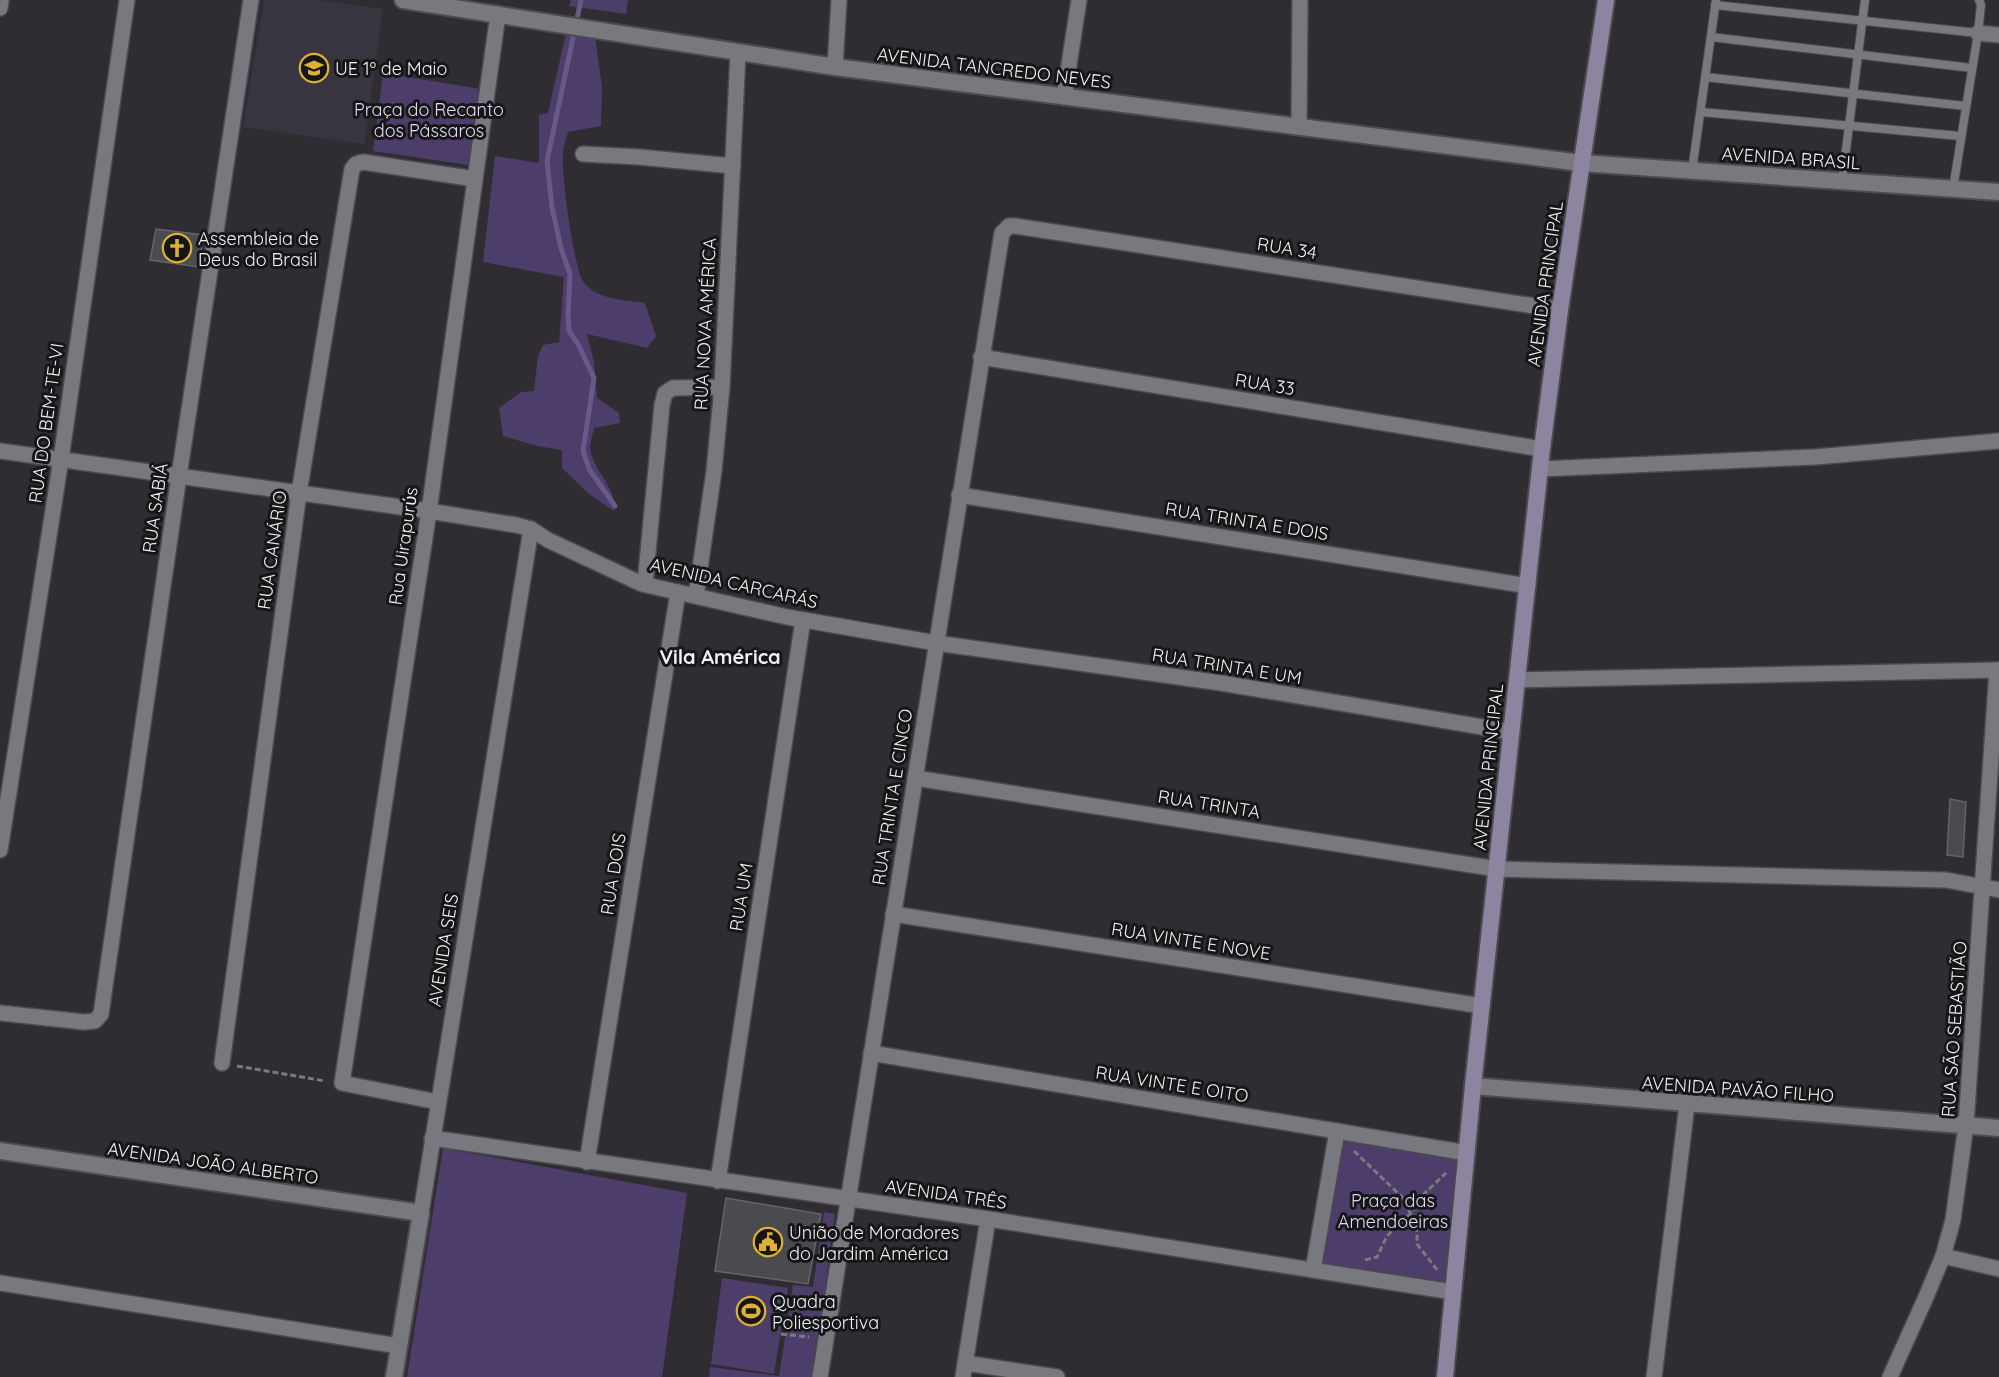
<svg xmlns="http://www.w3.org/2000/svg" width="1999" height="1377" font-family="Quicksand,sans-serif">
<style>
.built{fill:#383540}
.green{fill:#4c3d6a}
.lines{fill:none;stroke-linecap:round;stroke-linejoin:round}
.stream{stroke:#685989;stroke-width:5}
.building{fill:#4b4a4f;stroke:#65636a;stroke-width:1.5}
.service-casing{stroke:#4b4a4e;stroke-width:10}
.minor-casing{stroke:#4b4a4e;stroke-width:18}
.tertiary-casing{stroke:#4b4a4e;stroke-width:20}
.secondary-casing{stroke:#4b4a4e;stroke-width:20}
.path{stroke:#7a797d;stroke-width:3;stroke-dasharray:6 3;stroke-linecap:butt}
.service{stroke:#7a787f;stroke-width:8}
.minor{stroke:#7a787f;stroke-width:15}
.tertiary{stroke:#7a787f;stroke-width:16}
.secondary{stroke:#8d859f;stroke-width:16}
.labels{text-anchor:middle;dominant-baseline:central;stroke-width:6;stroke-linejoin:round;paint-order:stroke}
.poi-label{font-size:18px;fill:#f1f0f3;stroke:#161618;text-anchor:start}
.street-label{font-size:18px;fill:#f1f0f3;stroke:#161618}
.park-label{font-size:18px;fill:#e0d8f7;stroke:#161618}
.neighbourhood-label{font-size:20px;font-weight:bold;fill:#f1f0f3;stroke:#161618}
</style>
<rect width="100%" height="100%" fill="#2f2d32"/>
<!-- built -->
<polygon class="built" points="264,0 319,0 383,9 364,144 243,127"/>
<!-- green -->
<g class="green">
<polygon points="571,0 628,0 626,14 569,6"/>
<path d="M566,33L595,35L602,87L601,126L568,132C566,139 563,147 563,155C561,173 574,270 584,283C598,300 625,300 645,303L656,336L647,348L587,334L594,362L597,398L619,413L620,423L594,428C593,434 590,442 590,448C593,471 617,487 614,511L589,494L562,468V450L537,446L503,436L499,408L521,392L534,391L538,356L543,345L559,342L564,277L483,262L495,156L539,163V115L548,113Z"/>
<polygon points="383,73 481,89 468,165 373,151"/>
<polygon points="1339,1135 1465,1154 1452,1290 1316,1268"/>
<polygon points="443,1148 687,1193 662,1377 407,1377"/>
<polygon points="824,1212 835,1214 813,1377 709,1377 710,1367 779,1376 793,1285 813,1287"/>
<polygon points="722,1278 788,1288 774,1374 711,1364"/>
</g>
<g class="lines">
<!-- stream -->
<polyline class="stream" points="581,0 547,161 552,207 561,248 570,274 568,314 569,331 578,344 594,378 583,451 589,469 615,506"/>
</g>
<!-- building -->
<g class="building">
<polygon points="156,229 203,235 199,267 150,260"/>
<polygon points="1950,799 1966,802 1963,857 1947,855"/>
<polygon points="726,1198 821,1214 808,1284 715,1271"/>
</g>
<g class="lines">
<!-- service casing -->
<g class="service-casing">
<g id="service">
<polyline points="1715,5 1978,33"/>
<polyline points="1711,37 1972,68"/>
<polyline points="1705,77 1965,106"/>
<polyline points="1701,112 1960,136"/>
<polyline points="1692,171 1716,0"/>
<polyline points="1842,181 1865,0"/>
<polyline points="1953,189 1978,33 1981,5 1979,0"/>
</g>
</g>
<!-- minor casing -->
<g class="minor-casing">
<g id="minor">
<polyline points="0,8 1,0"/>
<polyline points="1978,33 1999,35"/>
<polyline points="835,67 839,0"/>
<polyline points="1064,97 1079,0"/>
<polyline points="1299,126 1300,0"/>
<polyline points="583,154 639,157 733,166"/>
<polyline points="981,357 1542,449"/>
<polyline points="0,451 429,511 516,525 531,529 548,540 642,584 787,617 936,643 1221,683 1512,732"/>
<polyline points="1540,469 1815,457 1999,441"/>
<polyline points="959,495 1528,586"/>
<polyline points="645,584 662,405 665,393 673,388 722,387"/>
<polyline points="696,596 714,471 722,387 738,53"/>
<polyline points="1517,680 1999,670"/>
<polyline points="915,778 1497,869 1946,880 1999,890"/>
<polyline points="0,850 61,459 127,0"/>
<polyline points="893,914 1482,1006"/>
<polyline points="0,1013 84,1022 95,1021 101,1014 179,476 251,0"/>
<polyline points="871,1053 1467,1153"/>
<polyline points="222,1063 299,493 352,169 356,164 363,162 475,179"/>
<polyline points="438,1102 342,1083 429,511 498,14"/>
<polyline points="432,1138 988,1219 1453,1292"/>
<polyline points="587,1162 678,592"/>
<polyline points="718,1181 803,620"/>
<polyline points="421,1213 531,529"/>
<polyline points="1943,1256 1999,1269"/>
<polyline points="1313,1270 1337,1131"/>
<polyline points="0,1283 399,1346"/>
<polyline points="965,1363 1057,1377"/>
<polyline points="820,1377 1002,233 1009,226 1015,226 1560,310"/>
<polyline points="963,1377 988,1219"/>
<polyline points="1654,1377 1687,1104"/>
<polyline points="1890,1377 1926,1297 1943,1256 1953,1220 1966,1125 1997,670"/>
</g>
</g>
<!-- tertiary casing -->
<g class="tertiary-casing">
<g id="tertiary">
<polyline points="403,0 835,67 1581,163 1999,192"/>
<polyline points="1473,1086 1999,1128"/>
<polyline points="0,1151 421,1213 394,1377"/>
</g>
</g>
<!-- secondary casing -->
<g class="secondary-casing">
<polyline id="secondary" points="1445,1377 1473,1086 1542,449 1560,310 1606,0"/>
</g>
<!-- path -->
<g class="path">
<polyline points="237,1066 325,1081"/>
<polyline points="1354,1151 1402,1197 1417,1226 1417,1244 1438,1271"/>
<polyline points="1365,1260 1377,1257 1387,1236 1411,1213 1423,1195 1446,1173"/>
<polyline points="781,1334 809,1337"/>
</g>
<!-- service -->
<use href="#service" class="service"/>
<!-- minor -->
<use href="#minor" class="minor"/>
<!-- tertiary -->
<use href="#tertiary" class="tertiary"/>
<!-- secondary -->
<use href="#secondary" class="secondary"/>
</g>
<!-- icons -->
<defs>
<g id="school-ring" transform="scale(1.5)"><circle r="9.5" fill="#161618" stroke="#ddb133" stroke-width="1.5"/><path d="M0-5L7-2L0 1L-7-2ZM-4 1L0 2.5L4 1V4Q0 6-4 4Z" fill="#ddb133"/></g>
<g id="church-ring" transform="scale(1.5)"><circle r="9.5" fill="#161618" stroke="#ddb133" stroke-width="1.5"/><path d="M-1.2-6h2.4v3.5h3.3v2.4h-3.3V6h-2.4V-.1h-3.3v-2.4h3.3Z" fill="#ddb133"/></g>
<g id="civic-ring" transform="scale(1.5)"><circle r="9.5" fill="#161618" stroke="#ddb133" stroke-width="1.5"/><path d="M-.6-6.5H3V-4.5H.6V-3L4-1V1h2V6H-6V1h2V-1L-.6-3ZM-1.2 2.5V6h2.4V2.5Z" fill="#ddb133"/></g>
<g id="stadium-ring" transform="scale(1.5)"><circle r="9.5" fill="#161618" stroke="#ddb133" stroke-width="1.5"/><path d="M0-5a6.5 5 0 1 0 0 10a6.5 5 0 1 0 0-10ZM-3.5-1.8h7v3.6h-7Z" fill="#ddb133"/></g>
</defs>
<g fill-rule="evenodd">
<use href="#school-ring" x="314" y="68"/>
<use href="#church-ring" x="177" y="248"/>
<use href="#civic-ring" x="768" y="1242"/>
<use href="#stadium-ring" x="751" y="1311"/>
</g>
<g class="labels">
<!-- poi labels -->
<g class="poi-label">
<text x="335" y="68">UE 1º de Maio</text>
<text x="198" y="238">Assembleia de<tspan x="198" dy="21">Deus do Brasil</tspan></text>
<text x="789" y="1232">União de Moradores<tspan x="789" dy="21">do Jardim América</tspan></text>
<text x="772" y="1301">Quadra<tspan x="772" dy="21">Poliesportiva</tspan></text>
</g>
<!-- street labels -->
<g class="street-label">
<text transform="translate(994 68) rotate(7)">AVENIDA TANCREDO NEVES</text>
<text transform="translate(1791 158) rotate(4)">AVENIDA BRASIL</text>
<text transform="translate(1287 248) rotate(9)">RUA 34</text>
<text transform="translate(1545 284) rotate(-82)">AVENIDA PRINCIPAL</text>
<text transform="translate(705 324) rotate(-87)">RUA NOVA AMÉRICA</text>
<text transform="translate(1265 384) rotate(9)">RUA 33</text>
<text transform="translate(46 423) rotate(-82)">RUA DO BEM-TE-VI</text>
<text transform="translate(155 508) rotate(-82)">RUA SABIÁ</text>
<text transform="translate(1247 521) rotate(9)">RUA TRINTA E DOIS</text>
<text transform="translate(403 546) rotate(-82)">Rua Uirapurύs</text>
<text transform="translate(272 550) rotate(-82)">RUA CANÁRIO</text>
<text transform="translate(734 583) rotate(13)">AVENIDA CARCARÁS</text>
<text transform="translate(1227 666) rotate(9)">RUA TRINTA E UM</text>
<text transform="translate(1488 767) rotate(-84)">AVENIDA PRINCIPAL</text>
<text transform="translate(892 797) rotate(-81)">RUA TRINTA E CINCO</text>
<text transform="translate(1209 804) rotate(9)">RUA TRINTA</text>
<text transform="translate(613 874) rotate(-81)">RUA DOIS</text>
<text transform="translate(741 897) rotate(-81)">RUA UM</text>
<text transform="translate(1191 941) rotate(9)">RUA VINTE E NOVE</text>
<text transform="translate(443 950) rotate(-81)">AVENIDA SEIS</text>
<text transform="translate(1954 1029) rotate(-86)">RUA SÃO SEBASTIÃO</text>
<text transform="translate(1172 1084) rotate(9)">RUA VINTE E OITO</text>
<text transform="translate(1738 1089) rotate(4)">AVENIDA PAVÃO FILHO</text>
<text transform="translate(213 1163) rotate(8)">AVENIDA JOÃO ALBERTO</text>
<text transform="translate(946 1194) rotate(8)">AVENIDA TRÊS</text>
</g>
<!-- park labels -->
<g class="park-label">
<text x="429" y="109">Praça do Recanto<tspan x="429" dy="21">dos Pássaros</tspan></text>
<text x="1393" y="1200">Praça das<tspan x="1393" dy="21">Amendoeiras</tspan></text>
</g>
<!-- neighbourhood labels -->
<g class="neighbourhood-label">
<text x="720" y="656">Vila América</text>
</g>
</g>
</svg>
